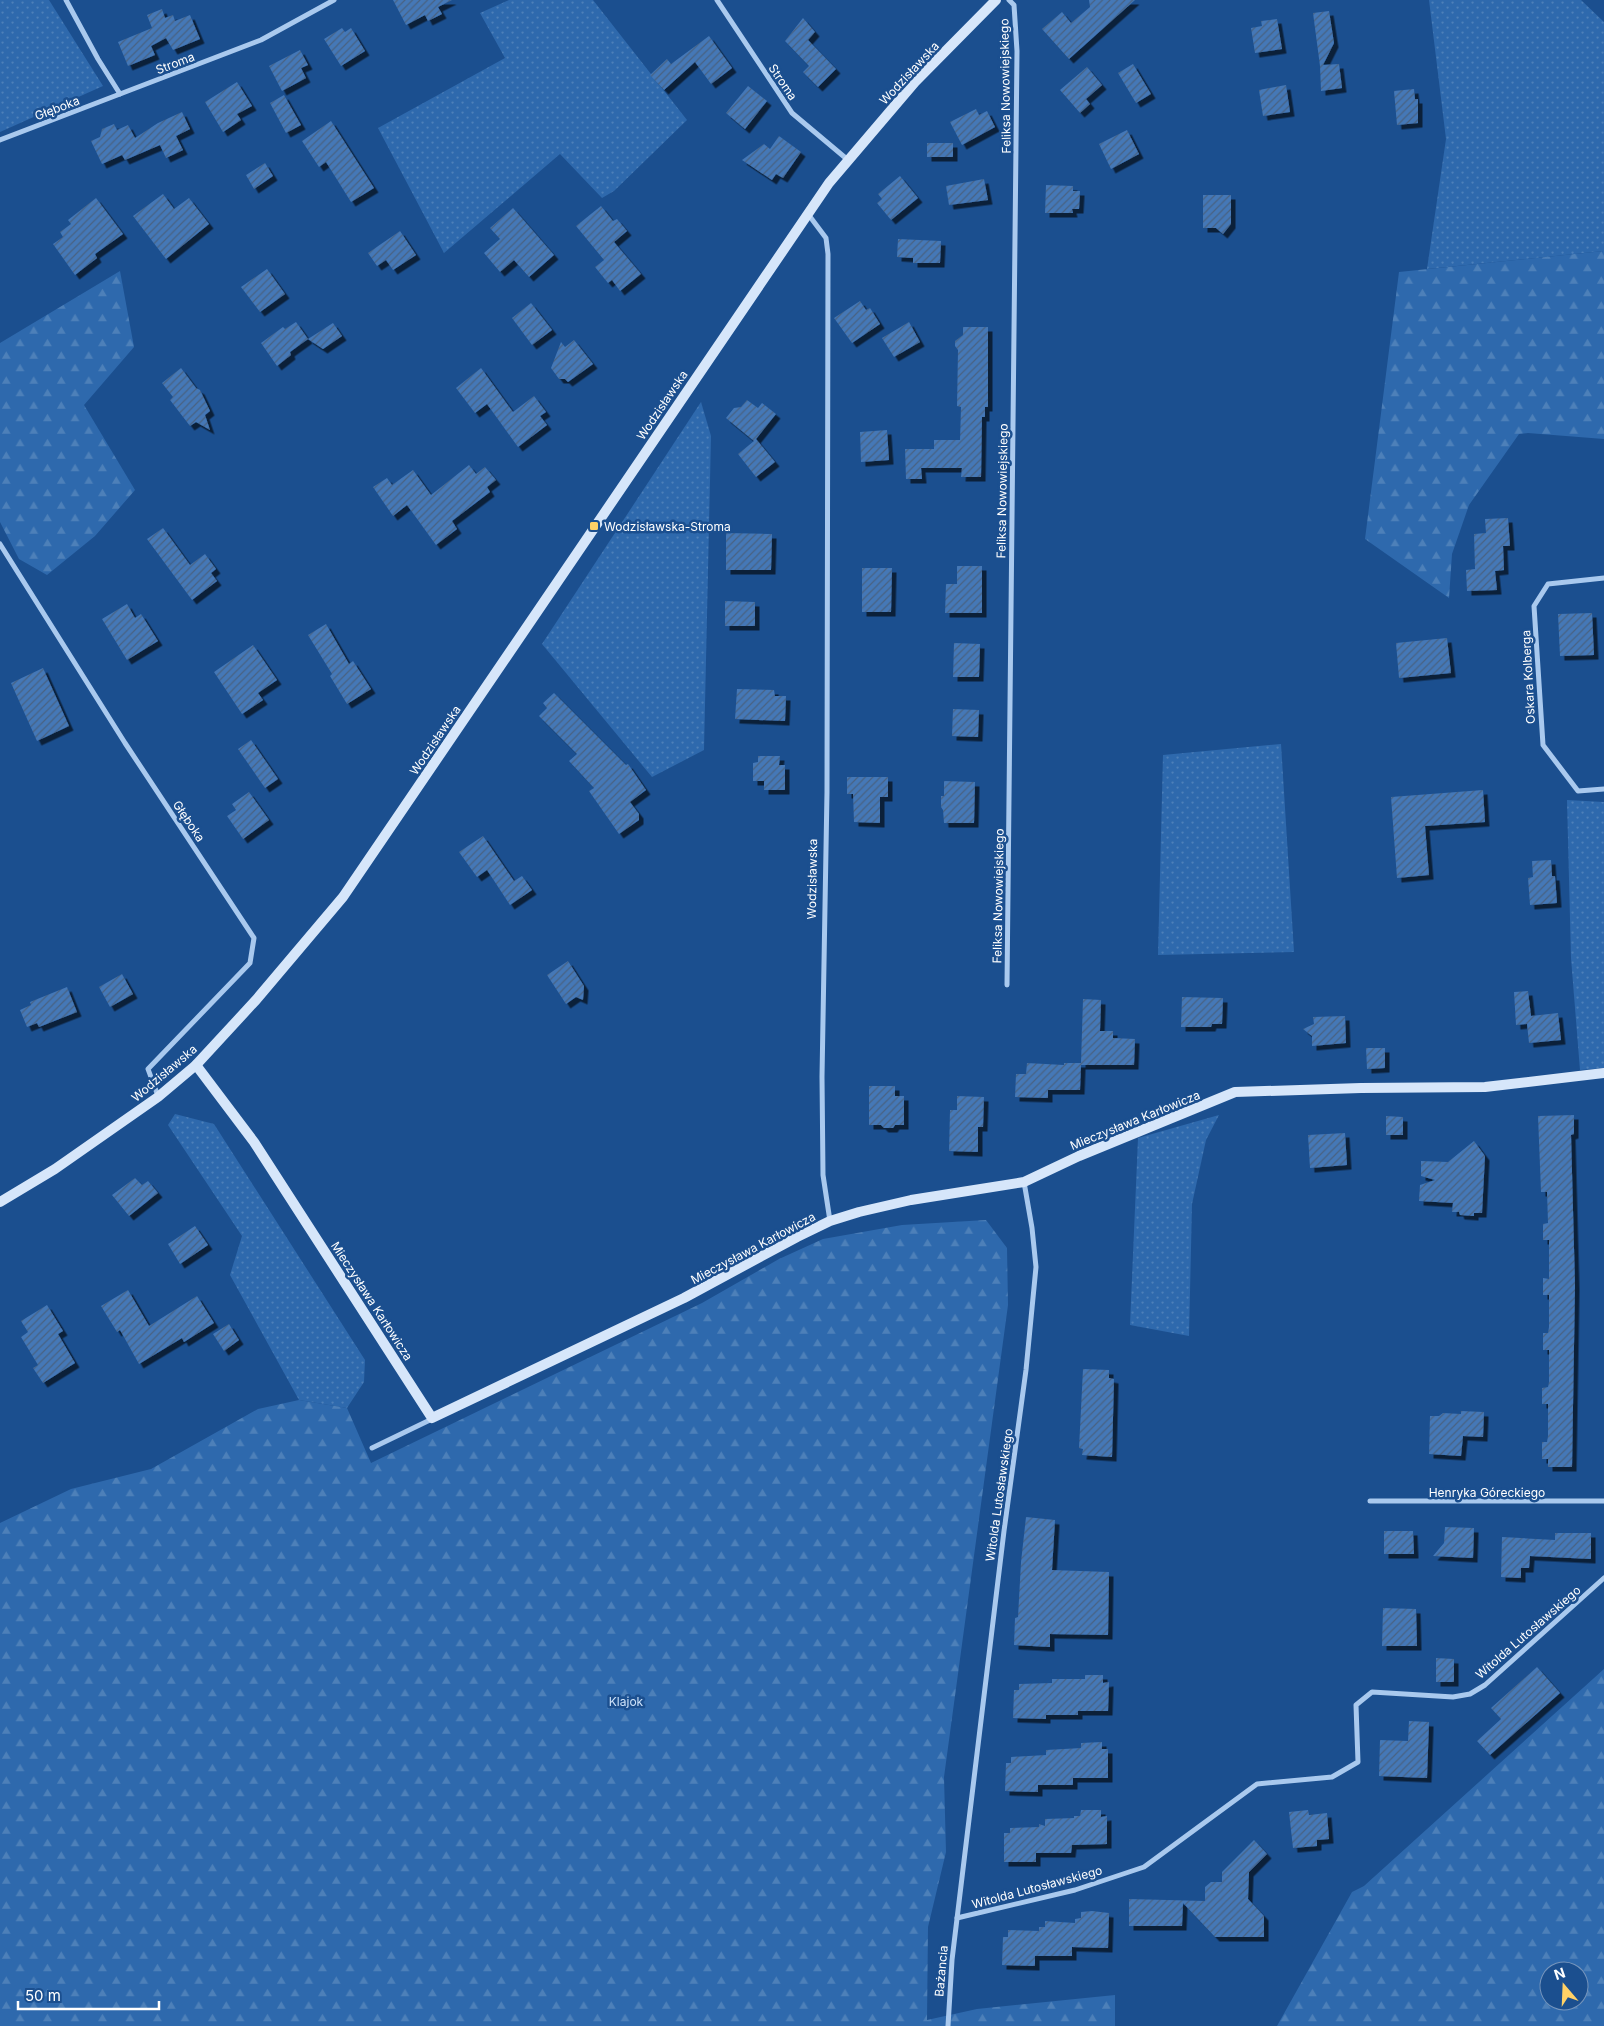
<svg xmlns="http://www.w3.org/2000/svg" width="1604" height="2026" font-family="Inter,sans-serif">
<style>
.grass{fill:url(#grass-dots)}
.forest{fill:url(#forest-firs);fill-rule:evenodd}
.building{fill:url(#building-hatch);filter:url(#shadow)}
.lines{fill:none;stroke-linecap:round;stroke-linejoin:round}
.street{stroke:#a9c9ee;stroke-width:5}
.secondary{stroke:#d6e6fa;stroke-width:10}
.poi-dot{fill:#ffd166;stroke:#1b4f8f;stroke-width:2}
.labels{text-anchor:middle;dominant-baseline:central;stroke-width:5;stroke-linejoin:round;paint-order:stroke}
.street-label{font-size:12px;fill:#fff;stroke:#1b4f8f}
.poi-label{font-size:12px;fill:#fff;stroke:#1b4f8f;text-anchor:start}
.park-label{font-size:12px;fill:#cfe3fa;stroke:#1b4f8f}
</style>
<defs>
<pattern id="grass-dots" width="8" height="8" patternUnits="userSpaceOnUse" patternTransform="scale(1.25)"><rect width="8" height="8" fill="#2e69ad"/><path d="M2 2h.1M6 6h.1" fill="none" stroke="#4d80b9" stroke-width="1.8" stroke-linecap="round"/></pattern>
<pattern id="forest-firs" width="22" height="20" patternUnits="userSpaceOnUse" patternTransform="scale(1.25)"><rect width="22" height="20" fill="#2e69ad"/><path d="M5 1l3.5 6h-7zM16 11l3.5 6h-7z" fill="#4d80b9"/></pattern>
<pattern id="building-hatch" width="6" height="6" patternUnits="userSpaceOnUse" patternTransform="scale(1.25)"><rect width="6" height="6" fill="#4478b7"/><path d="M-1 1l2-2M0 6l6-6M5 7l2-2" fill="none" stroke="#486282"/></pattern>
<filter id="shadow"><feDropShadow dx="4.5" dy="4.5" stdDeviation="0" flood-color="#0009"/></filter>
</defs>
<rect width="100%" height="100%" fill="#1b4f8f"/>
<!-- grass -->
<g class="grass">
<polygon points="0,0 49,0 103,86 0,132"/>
<polygon points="509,0 593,0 687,120 614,191 602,198 560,154 444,253 378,128 505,58 480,13"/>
<polygon points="1429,0 1581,0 1604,22 1604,251 1427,269 1446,139"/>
<polygon points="701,402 711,436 704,750 652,777 542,644"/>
<polygon points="1281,744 1294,952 1158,955 1163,755"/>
<polygon points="1567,800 1604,802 1604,1068 1580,1070 1571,958"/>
<polygon points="175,1114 214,1124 365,1360 364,1382 347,1408 299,1400 230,1275 242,1236 168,1125"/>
<polygon points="1219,1115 1206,1140 1192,1204 1189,1336 1130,1325 1138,1138"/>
</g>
<!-- forest -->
<g class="forest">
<polygon points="1604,251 1604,439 1528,433 1519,434 1469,505 1452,554 1449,598 1365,539 1399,272"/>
<polygon points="120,271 134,347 84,405 135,490 95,536 47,575 19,559 0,522 0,343"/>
<polygon points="986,1220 1007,1248 1008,1305 944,1777 946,1852 928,1927 927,2020 977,2009 1115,1995 1115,2026 0,2026 0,1523 71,1489 151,1469 258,1409 299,1400 347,1408 371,1463 702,1303 779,1259 823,1239 902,1225"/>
<path d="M1604,1669V2026H1277L1352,1892L1364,1886ZM1549,1971H1579V2001H1549Z"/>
</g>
<!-- building -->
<g class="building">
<polygon points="393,0 452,0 438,7 442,14 428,21 425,15 406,25"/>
<polygon points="1089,0 1135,0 1069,59 1042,29 1062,12 1071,23 1090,7"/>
<polygon points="162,9 165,18 173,15 175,21 190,15 200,39 173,50 166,38 151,46 155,55 128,66 118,42 152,28 147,15"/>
<polygon points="1329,11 1334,43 1323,65 1339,64 1342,88 1321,91 1320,66 1313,13"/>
<polygon points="803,18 815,32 808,40 836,69 818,87 803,72 809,66 785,41"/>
<polygon points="1277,19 1282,49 1255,53 1251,28 1262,26 1261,21"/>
<polygon points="342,28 345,32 351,28 365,51 341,66 324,39"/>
<polygon points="709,36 732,68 711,84 695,62 664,90 650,75 667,59 671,64"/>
<polygon points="300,50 308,65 301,68 306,78 282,91 269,66"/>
<polygon points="1133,64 1151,94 1136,103 1118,73"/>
<polygon points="1087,67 1102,85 1086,99 1090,104 1080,113 1060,90"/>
<polygon points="237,82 252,106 237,114 241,120 223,132 205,102"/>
<polygon points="1286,85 1290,112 1263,116 1259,90"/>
<polygon points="748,86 767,101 745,129 726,113"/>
<polygon points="1414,89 1415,99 1418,99 1418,123 1397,125 1394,91"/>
<polygon points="284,95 301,125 286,133 270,103"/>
<polygon points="976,109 979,115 987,111 995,127 962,145 950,122"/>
<polygon points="182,112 190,129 176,136 183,150 166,158 160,145 125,160 122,155 102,164 91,141 100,137 102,129 114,124 117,130 128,125 135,138 158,123"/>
<polygon points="331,121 374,188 351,202 326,162 319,167 302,141"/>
<polygon points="1127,130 1139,154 1111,169 1099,144"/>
<polygon points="779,136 801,152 783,178 776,174 772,180 742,160 764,144 770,149"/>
<rect x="927" y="143" width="26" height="14"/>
<polygon points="265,163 273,176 254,189 246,175"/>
<polygon points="900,176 918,198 891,220 877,203 882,199 878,194"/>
<polygon points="984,179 988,200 949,205 946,186"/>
<polygon points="1046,185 1073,186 1073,191 1080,191 1079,209 1072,209 1073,213 1045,213"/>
<polygon points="163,194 174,209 189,198 209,224 166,259 133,216"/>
<polygon points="1203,195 1231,195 1231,224 1223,234 1216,228 1203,228"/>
<polygon points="96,198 123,234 95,254 97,258 75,275 53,244 63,237 60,232 71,224 68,220"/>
<polygon points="601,206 613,221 617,219 627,231 614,242 641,274 620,291 612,280 608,283 595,267 604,260 576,226"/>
<polygon points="513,208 554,255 529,277 514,260 500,272 484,253 500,239 490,228"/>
<polygon points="400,231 416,255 393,270 386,260 377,266 368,253"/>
<polygon points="898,239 941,241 940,263 913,263 913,258 897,257"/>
<polygon points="267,269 285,294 260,312 241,287"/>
<polygon points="860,301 866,310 870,308 880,324 852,343 834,318"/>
<polygon points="531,303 552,330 532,345 512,318"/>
<polygon points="296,322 308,339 333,323 342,336 323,349 308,339 290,352 291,355 277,366 261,343 283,327 285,329"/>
<polygon points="909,322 920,342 894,357 882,338"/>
<polygon points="963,327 988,327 988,407 985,407 985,417 982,417 981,477 961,477 962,468 921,468 922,479 906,479 905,449 934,449 934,440 960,440 961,407 957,406 958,350 955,346 955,341 963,335"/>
<polygon points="574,340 593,364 568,382 565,379 559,379 551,368 561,342 565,347"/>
<polygon points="181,368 196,388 200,390 210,411 205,415 210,430 196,422 190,426 170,400 173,397 162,383"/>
<polygon points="481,368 513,412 534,396 546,412 540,416 547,425 518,447 487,404 475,413 456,388"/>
<polygon points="747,400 758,408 762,403 776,414 756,439 775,462 756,477 738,454 754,441 726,418 734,408 741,407"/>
<polygon points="887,430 889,460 861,462 860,432"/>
<polygon points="469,465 476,474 485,467 496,480 487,487 490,492 452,521 457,529 436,545 407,505 393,516 373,487 387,478 392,485 413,470 431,495"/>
<polygon points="1508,518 1510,546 1503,546 1504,570 1495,571 1497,590 1467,591 1466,570 1475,569 1474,534 1486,533 1485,519"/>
<polygon points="163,528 190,565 205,554 216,569 211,573 217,581 192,600 147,539"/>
<polygon points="726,533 772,534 771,570 726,570"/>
<polygon points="957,566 982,566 982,613 945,613 946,584 957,584"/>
<polygon points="862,568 892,568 891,612 862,612"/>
<polygon points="725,601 755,602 755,626 725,626"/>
<polygon points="127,604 135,618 141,614 158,641 127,660 102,619"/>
<polygon points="1592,613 1594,655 1560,656 1558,614"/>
<polygon points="326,624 349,664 353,661 371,689 347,704 330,676 332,674 308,635"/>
<polygon points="1447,638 1451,673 1399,678 1396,643"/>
<polygon points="954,643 980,644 979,677 953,677"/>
<polygon points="253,645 277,680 258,693 263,700 242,714 214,672"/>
<polygon points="43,668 69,726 37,741 11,683"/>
<polygon points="737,689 774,690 775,696 786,696 785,721 735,719"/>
<polygon points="554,693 626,765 628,764 646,790 630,802 639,814 639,820 619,834 589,791 594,788 569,761 577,754 539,716 547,708 543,703"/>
<polygon points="953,709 979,710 978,737 952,736"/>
<polygon points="251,740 278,779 265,788 238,749"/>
<polygon points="758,756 780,756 779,765 785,765 785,790 764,790 764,781 753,781 753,763 758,762"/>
<polygon points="847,777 888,777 888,797 880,797 880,823 854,822 853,794 847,794"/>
<polygon points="944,781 975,782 974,823 944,823 943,810 941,807 941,796 944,796"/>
<polygon points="1483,790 1485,822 1425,826 1429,875 1397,878 1391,797"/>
<polygon points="249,792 269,820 243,839 227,816 236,810 232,804"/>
<polygon points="483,836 514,881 522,876 532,890 510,905 487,870 477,877 459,852"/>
<polygon points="1551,860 1552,876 1555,876 1557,903 1530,905 1528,878 1533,877 1532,861"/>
<polygon points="568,961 584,986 583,1000 576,997 566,1004 547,975"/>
<polygon points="122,974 133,994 110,1007 99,987"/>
<polygon points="67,987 77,1012 39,1027 37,1023 27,1027 20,1010 31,1005 30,1002"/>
<polygon points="1528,991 1531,1016 1558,1013 1561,1040 1529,1043 1527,1024 1516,1025 1514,992"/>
<polygon points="1182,997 1223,998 1222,1024 1212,1024 1211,1027 1181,1027"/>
<polygon points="1083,999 1101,1000 1100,1031 1113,1031 1113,1038 1135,1039 1134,1065 1081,1065 1080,1090 1048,1090 1048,1098 1015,1097 1016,1074 1026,1074 1027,1063 1064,1065 1064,1063 1081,1063"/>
<polygon points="1345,1016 1346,1043 1312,1046 1312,1036 1303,1029 1314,1024 1313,1017"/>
<polygon points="1366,1048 1385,1048 1385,1068 1367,1069"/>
<polygon points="869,1086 895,1086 895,1096 904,1096 904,1125 895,1125 893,1128 884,1128 881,1125 869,1125"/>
<polygon points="957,1096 984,1097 983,1127 978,1127 978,1152 949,1151 950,1110 957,1110"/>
<polygon points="1574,1115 1574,1134 1571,1135 1575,1285 1572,1467 1548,1467 1548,1459 1542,1459 1542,1442 1547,1442 1548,1436 1548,1404 1542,1404 1542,1388 1548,1387 1549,1382 1549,1350 1543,1350 1543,1333 1548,1333 1549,1327 1549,1295 1543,1295 1543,1278 1549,1279 1549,1240 1543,1240 1543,1224 1548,1223 1547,1192 1541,1192 1538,1116"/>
<polygon points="1386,1116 1403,1117 1403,1135 1386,1135"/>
<polygon points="1345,1133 1347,1165 1310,1168 1308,1135"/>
<polygon points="1474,1141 1485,1156 1482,1213 1474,1213 1474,1216 1460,1215 1459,1212 1452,1212 1453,1203 1419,1201 1420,1185 1435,1180 1421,1176 1421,1161 1448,1162"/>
<polygon points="135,1178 142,1185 148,1181 158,1193 129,1216 112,1195"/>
<polygon points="195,1226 208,1245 180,1264 168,1244"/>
<polygon points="128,1290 149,1326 197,1296 214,1323 184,1342 182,1338 139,1364 120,1330 117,1332 101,1306"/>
<polygon points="47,1305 63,1331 58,1334 75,1363 43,1383 33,1368 38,1365 21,1337 28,1332 21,1321"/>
<polygon points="229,1324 239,1340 224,1351 213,1334"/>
<polygon points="1083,1369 1109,1370 1109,1378 1114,1379 1112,1457 1082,1455 1083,1449 1079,1448"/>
<polygon points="1461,1411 1484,1412 1483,1437 1463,1436 1461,1456 1429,1454 1430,1416 1439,1416 1443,1413 1461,1414"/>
<polygon points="1026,1517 1055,1520 1052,1570 1109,1572 1108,1635 1050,1634 1050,1647 1014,1645 1015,1618 1018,1617 1021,1562"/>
<polygon points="1445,1527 1474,1528 1473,1558 1433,1556 1444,1543"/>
<polygon points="1384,1531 1413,1531 1414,1554 1384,1554"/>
<polygon points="1555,1533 1591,1533 1591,1559 1530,1556 1529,1568 1521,1568 1521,1578 1501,1577 1502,1537 1555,1540"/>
<polygon points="1383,1608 1416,1609 1417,1646 1382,1646"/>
<polygon points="1436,1658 1454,1659 1454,1682 1436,1682"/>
<polygon points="1537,1667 1560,1693 1490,1755 1477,1741 1501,1719 1491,1708"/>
<polygon points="1085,1675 1103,1675 1103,1683 1109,1682 1108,1711 1078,1711 1078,1715 1046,1715 1046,1719 1013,1718 1014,1690 1019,1690 1019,1684 1052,1683 1052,1679 1085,1679"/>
<polygon points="1409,1721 1429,1722 1427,1778 1379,1776 1380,1740 1408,1741"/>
<polygon points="1102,1742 1102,1749 1108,1749 1108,1778 1073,1778 1073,1785 1038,1785 1038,1792 1005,1791 1006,1763 1011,1763 1011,1757 1046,1755 1046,1750 1081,1748 1081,1743"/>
<polygon points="1081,1810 1101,1810 1101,1817 1107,1816 1107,1844 1072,1845 1071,1853 1036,1853 1036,1862 1004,1862 1004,1833 1010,1833 1010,1828 1039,1827 1039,1824 1045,1826 1045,1819 1074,1818 1074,1816 1080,1816"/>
<polygon points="1308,1810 1309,1815 1327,1813 1329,1839 1317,1840 1317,1846 1293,1848 1289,1812"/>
<polygon points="1254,1840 1267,1854 1249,1872 1248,1899 1264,1916 1264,1937 1215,1937 1183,1903 1182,1926 1129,1926 1129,1899 1205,1901 1205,1887 1211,1882 1222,1882 1222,1872"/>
<polygon points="1092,1911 1109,1913 1108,1948 1072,1947 1072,1956 1035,1956 1035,1966 1002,1965 1003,1937 1008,1937 1008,1930 1039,1931 1039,1927 1045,1927 1045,1921 1075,1923 1075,1919 1081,1918 1081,1912"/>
</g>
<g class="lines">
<!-- street -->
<g class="street">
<polyline points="66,0 98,59 120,94 261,40 334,0"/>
<polyline points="717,0 792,113 848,160"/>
<polyline points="0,140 120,94"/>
<polyline points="808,214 826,238 828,254 827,792 822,1077 823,1175 830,1221"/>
<polyline points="0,544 125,743 254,938 250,963 148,1069 158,1096"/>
<polyline points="1604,578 1548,584 1534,606 1543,745 1578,791 1604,789"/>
<polyline points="1007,985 1017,51 1014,5 1009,0"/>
<polyline points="372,1448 432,1419"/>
<polyline points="1370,1501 1604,1501"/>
<polyline points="957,1918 1075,1890 1144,1867 1257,1784 1332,1777 1358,1762 1356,1705 1372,1692 1453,1697 1470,1694 1485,1685 1604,1578"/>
<polyline points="948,2026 952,1960 1004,1531 1026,1370 1036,1267 1032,1228 1024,1182"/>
</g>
<!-- secondary -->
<g class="secondary">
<polyline points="196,1065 254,1142 432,1418 684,1298 797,1237 830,1221 859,1212 911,1200 1024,1182 1079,1156 1235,1092 1361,1088 1485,1087 1604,1073"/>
<polyline points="0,1202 55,1169 158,1097 196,1065 256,1000 343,897 829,183 915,82 996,0"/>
</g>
</g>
<!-- markers -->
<rect class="poi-dot" x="589" y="521" width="10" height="10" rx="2.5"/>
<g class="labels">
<!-- street labels -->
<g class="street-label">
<text transform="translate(175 63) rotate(-21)">Stroma</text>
<text transform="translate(909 73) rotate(-47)">Wodzisławska</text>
<text transform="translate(783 82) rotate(56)">Stroma</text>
<text transform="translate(1005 86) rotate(-91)">Feliksa Nowowiejskiego</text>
<text transform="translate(57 108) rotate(-21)">Głęboka</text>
<text transform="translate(662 405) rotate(-56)">Wodzisławska</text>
<text transform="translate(1002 491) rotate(-89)">Feliksa Nowowiejskiego</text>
<text transform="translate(1528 677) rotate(-93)">Oskara Kolberga</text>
<text transform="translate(435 740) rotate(-56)">Wodzisławska</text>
<text transform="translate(189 821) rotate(56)">Głęboka</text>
<text transform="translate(812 879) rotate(-89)">Wodzisławska</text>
<text transform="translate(998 896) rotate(-89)">Feliksa Nowowiejskiego</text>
<text transform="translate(164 1073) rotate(-40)">Wodzisławska</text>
<text transform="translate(1135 1120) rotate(-22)">Mieczysława Karłowicza</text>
<text transform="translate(753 1248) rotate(-28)">Mieczysława Karłowicza</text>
<text transform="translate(372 1301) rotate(57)">Mieczysława Karłowicza</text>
<text x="1487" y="1492">Henryka Góreckiego</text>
<text transform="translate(999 1495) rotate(-82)">Witolda Lutosławskiego</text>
<text transform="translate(1528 1632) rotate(-41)">Witolda Lutosławskiego</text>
<text transform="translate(1037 1887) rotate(-15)">Witolda Lutosławskiego</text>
<text transform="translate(941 1971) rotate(-85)">Bażancia</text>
</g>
<!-- poi labels -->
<g class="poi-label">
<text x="604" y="526">Wodzisławska-Stroma</text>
</g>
<!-- park labels -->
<g class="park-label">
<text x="626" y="1701">Klajok</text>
</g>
</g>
<!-- north arrow -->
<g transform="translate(1564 1986) rotate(341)"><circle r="24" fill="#1b4f8f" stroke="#7695bc"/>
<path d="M0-4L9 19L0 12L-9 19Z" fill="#ffd166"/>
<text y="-8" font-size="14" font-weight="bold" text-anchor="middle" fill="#ffffff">N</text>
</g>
<!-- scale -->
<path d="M18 2001v8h141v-8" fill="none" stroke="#ffffff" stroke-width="2.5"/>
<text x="25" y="2001" font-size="15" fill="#ffffff" stroke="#1b4f8f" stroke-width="4" paint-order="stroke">50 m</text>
</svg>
